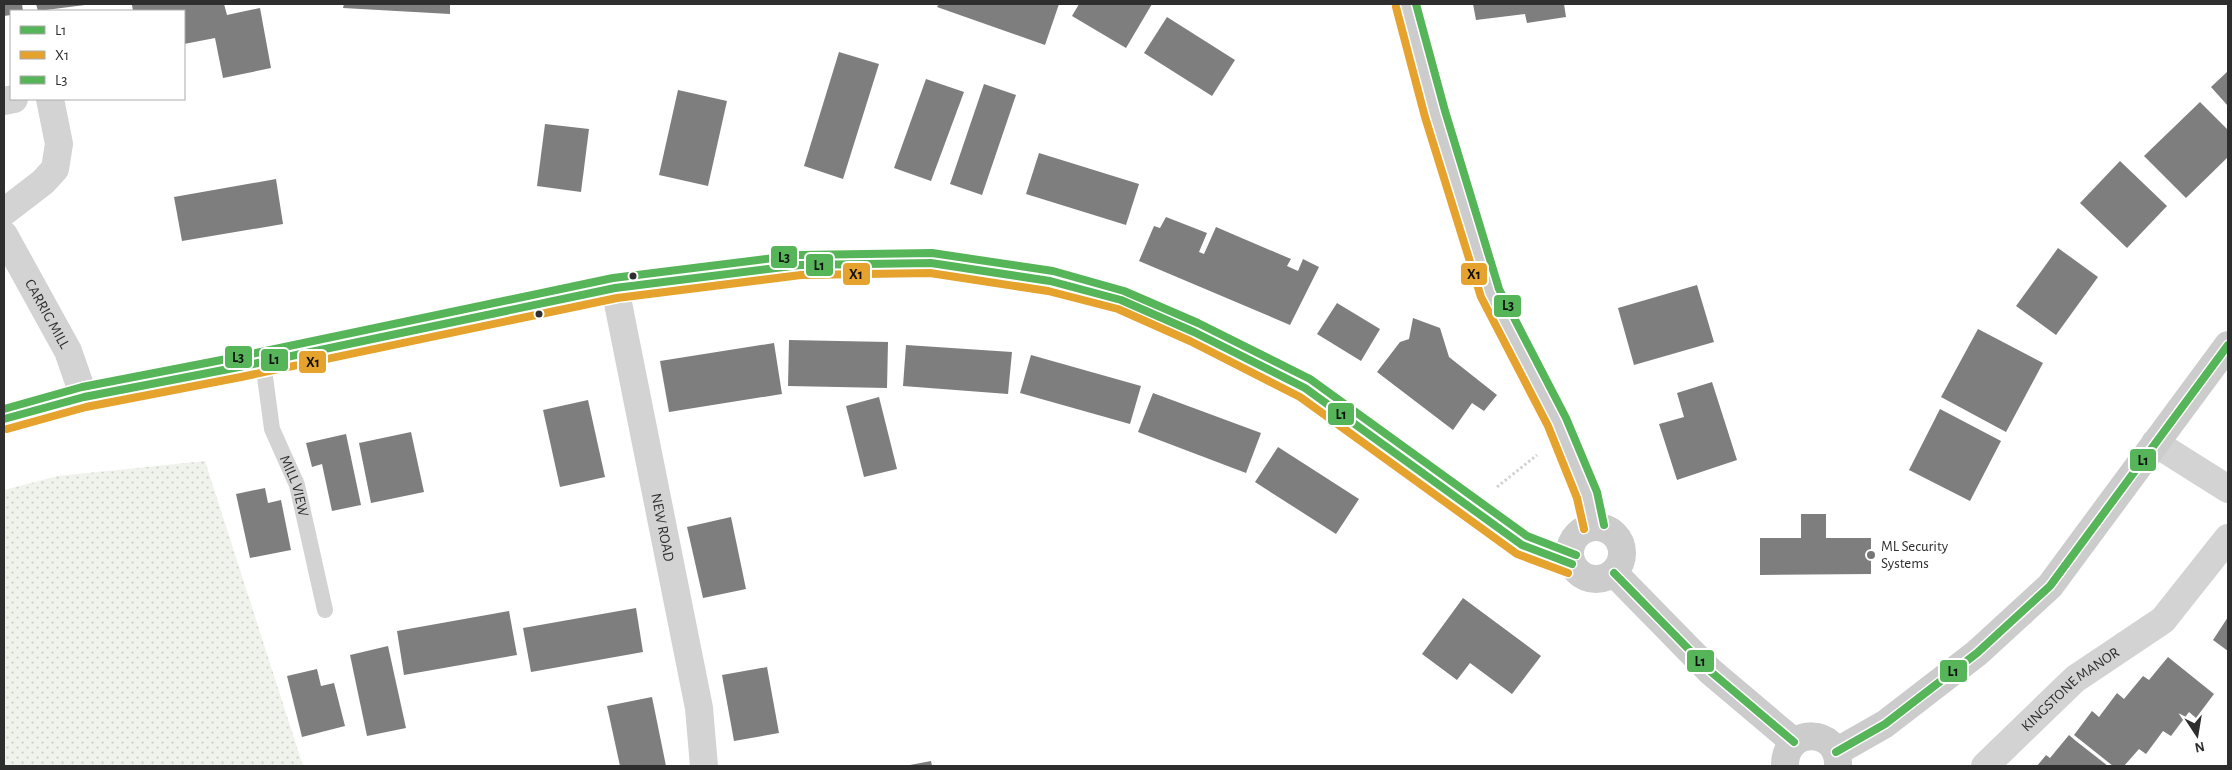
<svg xmlns="http://www.w3.org/2000/svg" width="2232" height="770" font-family="'Alegreya Sans',sans-serif">
<style>
.grass{fill:url(#grass-dots)}
.building{fill:#7e7e7e}
.lines{fill:none;stroke-linecap:round;stroke-linejoin:round}
.path{stroke:#d3d3d3;stroke-width:3;stroke-dasharray:2.5 2.5;stroke-linecap:butt}
.service{stroke:#d3d3d3;stroke-width:16}
.minor{stroke:#d3d3d3;stroke-width:28}
.secondary{stroke:#ccc;stroke-width:28}
.bus-1-casing{stroke:#fff;stroke-width:11}
.bus-2-casing{stroke:#fff;stroke-width:11}
.bus-3-casing{stroke:#fff;stroke-width:11}
.bus-1{stroke:#56b559;stroke-width:8}
.bus-2{stroke:#e5a22d;stroke-width:8}
.bus-3{stroke:#56b559;stroke-width:8}
.bus-dot{fill:#2e2e2e;stroke:#fff;stroke-width:2}
.poi-dot{fill:#777;stroke:#fff;stroke-width:2}
.labels{text-anchor:middle;dominant-baseline:central;stroke-width:5;stroke-linejoin:round;paint-order:stroke}
.street-label{font-size:15px;fill:#2e2e2e;stroke:#fff}
.poi-label{font-size:15px;fill:#2e2e2e;stroke:#fff;text-anchor:start}
.line-badge{stroke:#fff;stroke-width:2}
.pale-badge-label{font-size:14px;text-anchor:middle;font-weight:bold;fill:#111}
</style>
<defs>
<pattern id="grass-dots" width="8" height="8" patternUnits="userSpaceOnUse" patternTransform="scale(1.25)"><rect width="8" height="8" fill="#f0f3ec"/><path d="M2 2h.1M6 6h.1" fill="none" stroke="#ced1cb" stroke-width="1.8" stroke-linecap="round"/></pattern>
</defs>
<rect width="100%" height="100%" fill="#fff"/>
<!-- grass -->
<polygon class="grass" points="205,461 303,766 4,766 4,490 58,476"/>
<!-- building -->
<g class="building">
<polygon points="4,4 22,4 23,11 11,11 11,15 4,16"/>
<polygon points="36,4 85,4 85,5 38,11"/>
<polygon points="138,4 224,4 227,15 260,8 271,68 223,78 215,38 184,44 184,11 133,11 132,5"/>
<polygon points="344,4 450,4 450,14 343,8"/>
<polygon points="939,4 1059,4 1045,45 937,7"/>
<polygon points="1079,4 1152,4 1126,48 1072,16"/>
<polygon points="1473,4 1564,4 1566,17 1527,23 1525,14 1476,20"/>
<polygon points="1167,17 1235,60 1212,96 1144,53"/>
<polygon points="839,52 879,64 843,179 804,166"/>
<polygon points="2228,71 2228,106 2211,87"/>
<polygon points="926,79 964,92 931,181 894,168"/>
<polygon points="984,84 1016,95 982,195 950,184"/>
<polygon points="678,90 727,101 708,186 659,175"/>
<polygon points="2200,102 2228,130 2228,157 2186,198 2144,156"/>
<polygon points="545,124 589,129 581,192 537,186"/>
<polygon points="1039,153 1139,184 1126,225 1026,194"/>
<polygon points="2120,161 2167,206 2127,248 2080,203"/>
<polygon points="276,179 283,224 182,241 174,197"/>
<polygon points="1166,217 1207,233 1199,252 1204,254 1216,227 1291,259 1287,266 1298,271 1303,259 1319,267 1290,325 1139,261 1154,226 1160,228"/>
<polygon points="2058,248 2098,277 2056,335 2016,306"/>
<polygon points="1697,285 1714,342 1634,365 1618,308"/>
<polygon points="1337,303 1380,329 1361,361 1317,334"/>
<polygon points="1413,318 1440,328 1449,357 1497,395 1484,411 1472,403 1453,430 1377,372 1400,342 1409,339"/>
<polygon points="1978,329 2043,363 2006,432 1941,397"/>
<polygon points="789,340 888,342 887,388 788,386"/>
<polygon points="774,343 782,394 669,412 660,361"/>
<polygon points="906,345 1012,352 1008,394 903,386"/>
<polygon points="1031,355 1141,386 1130,424 1020,393"/>
<polygon points="1712,382 1737,460 1677,480 1659,424 1684,417 1677,393"/>
<polygon points="1153,393 1261,433 1246,473 1138,432"/>
<polygon points="879,397 897,469 864,477 846,406"/>
<polygon points="588,400 605,477 560,487 543,410"/>
<polygon points="1940,409 2001,441 1970,501 1909,470"/>
<polygon points="411,432 424,492 371,503 359,443"/>
<polygon points="346,434 361,505 332,511 322,464 312,467 306,443"/>
<polygon points="1278,447 1359,499 1336,534 1255,482"/>
<polygon points="265,488 268,503 281,500 291,550 250,558 236,494"/>
<polygon points="1801,514 1826,514 1826,538 1871,538 1871,574 1760,575 1760,538 1801,538"/>
<polygon points="731,517 746,589 703,598 687,527"/>
<polygon points="1463,598 1541,656 1512,694 1470,663 1457,680 1422,654"/>
<polygon points="636,608 643,652 531,672 523,628"/>
<polygon points="509,611 517,655 404,675 397,631"/>
<polygon points="2228,617 2228,651 2213,640"/>
<polygon points="388,646 406,728 367,736 350,655"/>
<polygon points="2168,657 2214,694 2196,718 2189,712 2171,736 2163,731 2146,754 2139,749 2124,766 2113,766 2074,735 2092,711 2099,717 2117,693 2124,699 2143,676 2149,680"/>
<polygon points="767,667 779,733 734,741 722,675"/>
<polygon points="317,669 321,686 334,683 345,726 302,737 287,676"/>
<polygon points="652,697 666,766 620,766 607,706"/>
<polygon points="2069,735 2076,741 2108,766 2037,766 2046,755 2050,758"/>
<polygon points="931,761 932,766 910,766 910,765"/>
</g>
<g class="lines">
<!-- path -->
<polyline class="path" points="1497,487 1537,455"/>
<!-- service -->
<path class="service" id="s1" d="M263,362L272,429L297,485L325,610"/>
<!-- minor -->
<g class="minor">
<polyline points="4,101 14,99"/>
<polyline points="4,212 43,182 55,169 59,144 50,99"/>
<path id="s2" d="M4,235L68,351L84,397"/>
<path id="s3" d="M615,288L699,708L704,766"/>
<polyline points="2155,443 2228,489"/>
<path id="s4" d="M1985,766L2075,679L2163,620L2228,538"/>
</g>
<!-- secondary -->
<g class="secondary">
<polyline points="1406,4 1435,114 1490,293 1557,422 1587,495 1594,527"/>
<polyline points="4,419 84,397 239,367 615,288 800,265 931,263 1050,281 1121,300 1194,332 1305,388 1522,545 1572,564"/>
<circle cx="1596" cy="553" r="26"/>
<polyline points="1614,573 1710,671 1794,742"/>
<polyline points="1836,752 1885,724 1977,653 2050,586 2228,345"/>
<path d="M1785,766C1784,726 1840,727 1838,766"/>
</g>
<!-- bus-1 casing -->
<g class="bus-1-casing">
<g id="bus-1">
<polyline points="4,419 84,397 239,367 615,288 800,265 931,263 1050,281 1121,300 1194,332 1305,388 1522,545 1572,564"/>
<polyline points="1614,573 1710,671 1794,742"/>
<polyline points="1836,752 1885,724 1977,653 2050,586 2228,345"/>
</g>
</g>
<!-- bus-2 casing -->
<g class="bus-2-casing">
<g id="bus-2">
<polyline points="1396,7 1425,117 1481,297 1548,426 1577,498 1584,529"/>
<polyline points="7,429 86,407 241,377 617,298 801,275 930,273 1048,291 1118,309 1190,341 1300,397 1517,554 1568,573"/>
</g>
</g>
<!-- bus-3 casing -->
<g class="bus-3-casing">
<g id="bus-3">
<polyline points="1416,4 1445,111 1499,289 1566,418 1597,492 1604,525"/>
<polyline points="4,409 82,387 237,357 613,278 799,255 932,253 1053,271 1124,291 1198,323 1310,379 1527,536 1576,555"/>
</g>
</g>
<!-- bus-1 -->
<use href="#bus-1" class="bus-1"/>
<!-- bus-2 -->
<use href="#bus-2" class="bus-2"/>
<!-- bus-3 -->
<use href="#bus-3" class="bus-3"/>
</g>
<!-- markers -->
<g class="bus-dot">
<circle cx="633" cy="276" r="4.5"/>
<circle cx="539" cy="314" r="4.5"/>
</g>
<circle class="poi-dot" cx="1871" cy="555" r="5"/>
<g class="labels">
<!-- street labels -->
<g class="street-label">
<text stroke="none"><textPath href="#s2" startOffset="90">CARRIG MILL</textPath></text>
<text stroke="none"><textPath href="#s1" startOffset="129">MILL VIEW</textPath></text>
<text stroke="none"><textPath href="#s3" startOffset="244">NEW ROAD</textPath></text>
<text stroke="none"><textPath href="#s4" startOffset="115">KINGSTONE MANOR</textPath></text>
</g>
<!-- poi labels -->
<g class="poi-label">
<text x="1881" y="546">ML Security<tspan x="1881" dy="17">Systems</tspan></text>
</g>
</g>
<g class="line-badge">
<rect x="770" y="245" width="28" height="24" rx="5" fill="#56b559"/>
<rect x="805" y="253" width="29" height="24" rx="5" fill="#56b559"/>
<rect x="842" y="262" width="29" height="24" rx="5" fill="#e5a22d"/>
<rect x="1460" y="262" width="28" height="24" rx="5" fill="#e5a22d"/>
<rect x="1493" y="294" width="29" height="24" rx="5" fill="#56b559"/>
<rect x="224" y="345" width="29" height="24" rx="5" fill="#56b559"/>
<rect x="260" y="348" width="29" height="24" rx="5" fill="#56b559"/>
<rect x="298" y="350" width="29" height="24" rx="5" fill="#e5a22d"/>
<rect x="1327" y="402" width="28" height="24" rx="5" fill="#56b559"/>
<rect x="2129" y="448" width="28" height="24" rx="5" fill="#56b559"/>
<rect x="1686" y="649" width="29" height="24" rx="5" fill="#56b559"/>
<rect x="1939" y="659" width="29" height="24" rx="5" fill="#56b559"/>
</g>
<g class="pale-badge-label">
<text x="784" y="262">L3</text>
<text x="819" y="270">L1</text>
<text x="856" y="279">X1</text>
<text x="1474" y="279">X1</text>
<text x="1508" y="310">L3</text>
<text x="238" y="362">L3</text>
<text x="274" y="364">L1</text>
<text x="313" y="367">X1</text>
<text x="1341" y="419">L1</text>
<text x="2143" y="465">L1</text>
<text x="1700" y="666">L1</text>
<text x="1953" y="676">L1</text>
</g>
<!-- border -->
<rect width="2232" height="770" fill="none" stroke="#2e2e2e" stroke-width="10"/>
<!-- legend -->
<rect x="10" y="10" width="175" height="90" fill="#ffffff" stroke="#ababab"/>
<rect x="20" y="26" width="25" height="8" fill="#56b559" stroke="#ababab"/>
<text x="55" y="35" font-size="15" fill="#2e2e2e">L1</text>
<rect x="20" y="51" width="25" height="8" fill="#e5a22d" stroke="#ababab"/>
<text x="55" y="60" font-size="15" fill="#2e2e2e">X1</text>
<rect x="20" y="76" width="25" height="8" fill="#56b559" stroke="#ababab"/>
<text x="55" y="85" font-size="15" fill="#2e2e2e">L3</text>
<!-- north arrow -->
<g transform="translate(2197 735) rotate(168)" stroke="#ffffff" stroke-width="4" paint-order="stroke">
<path d="M0-4L9 19L0 12L-9 19Z" fill="#2e2e2e"/>
<text y="-8" font-size="14" font-weight="bold" text-anchor="middle" fill="#2e2e2e">N</text>
</g>
</svg>
